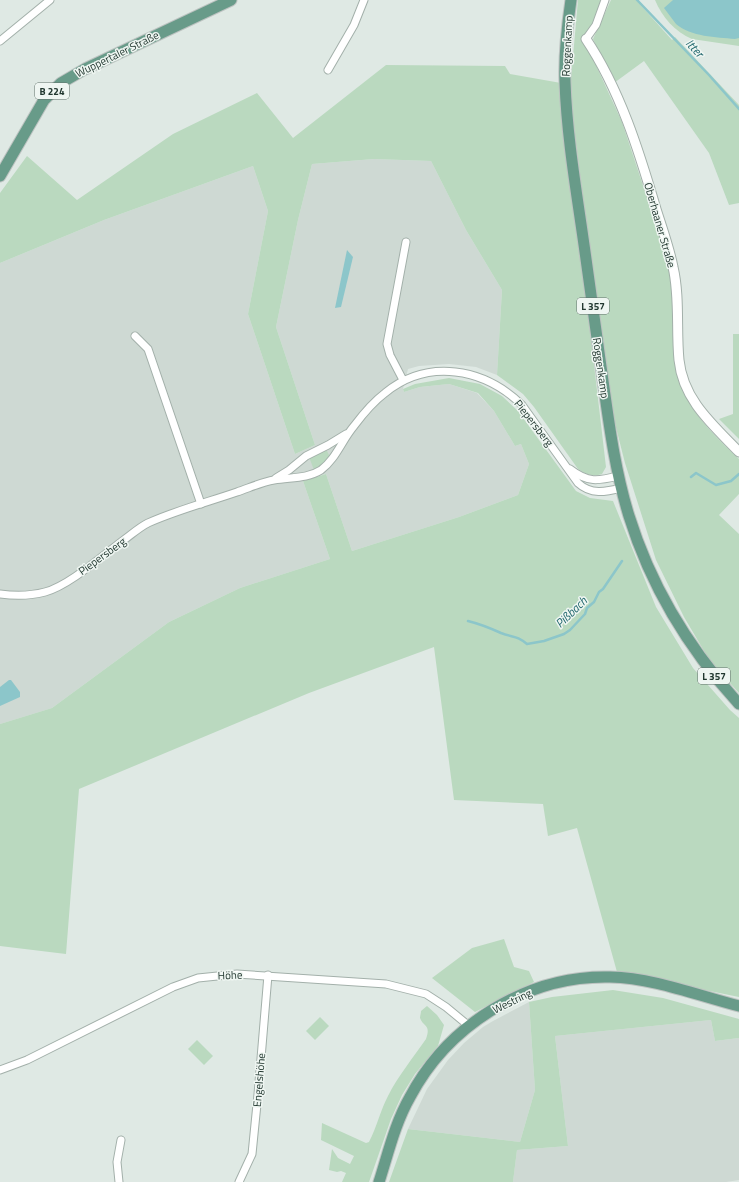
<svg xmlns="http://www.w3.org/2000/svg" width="739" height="1182" font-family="'Titillium Web',sans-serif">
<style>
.built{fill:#ced9d3}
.green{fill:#bad9bf}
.water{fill:#8cc6ca}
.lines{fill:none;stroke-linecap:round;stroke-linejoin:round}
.stream{stroke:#8cc6ca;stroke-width:2.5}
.minor-casing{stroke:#a3b0aa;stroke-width:9}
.tertiary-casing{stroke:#a3b0aa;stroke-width:11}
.primary-casing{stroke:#bdc3c1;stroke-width:13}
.minor{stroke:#fff;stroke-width:7}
.tertiary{stroke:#fff;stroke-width:9}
.primary{stroke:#689b89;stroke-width:11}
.labels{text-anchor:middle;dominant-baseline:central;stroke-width:3;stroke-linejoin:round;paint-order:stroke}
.shield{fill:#eff6f2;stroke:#60716a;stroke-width:1}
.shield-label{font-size:10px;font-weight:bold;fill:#223830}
.street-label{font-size:11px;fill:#223830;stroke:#eff6f2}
.water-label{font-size:12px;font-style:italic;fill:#22686e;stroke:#eff6f2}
</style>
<rect width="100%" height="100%" fill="#dfe9e4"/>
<!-- built -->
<g class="built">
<polygon points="374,159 431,161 466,230 502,290 497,375 476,367 449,364 419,366 408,369 403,389 404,392 420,387 449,384 477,393 494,411 515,446 521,444 529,464 518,495 459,517 352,551 326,474 303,481 330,559 240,588 169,622 52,708 0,724 0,263 104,220 253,166 268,211 248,314 295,454 315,445 276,327 298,220 312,164"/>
<polygon points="529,1002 535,1090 520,1142 408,1129 427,1089 448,1060 464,1043 483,1027 493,1021"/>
<polygon points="711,1020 715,1041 739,1038 739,1180 726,1182 513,1182 517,1150 568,1146 555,1036"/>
</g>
<!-- green -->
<g class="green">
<path d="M578,0H602L589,32V50L622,122L670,267C673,289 673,312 674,334C675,349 674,365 679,379C688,411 716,437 739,459V494L719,515L739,534V693L710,661L684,617L656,560L625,463L610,404L571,106V79Z"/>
<polygon points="611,0 636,0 672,40 675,37 739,105 739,203 729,205 709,153 644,61 614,83 593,39"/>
<path d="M655,0H739V46L692,39C675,32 662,17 655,0Z"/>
<path d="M386,65L505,66L510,74L561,83L606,467L602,474C592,477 585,474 578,469L534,407L523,394L497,375L502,290L466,230L431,161L374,159L312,164L298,220L276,327L315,445L295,454L248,314L268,211L253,166L104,220L0,263V193L27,156L77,200L173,134L257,93L293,138Z"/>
<polygon points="733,334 739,334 739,439 719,419 733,414"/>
<polygon points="449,378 480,384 502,396 518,411 576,491 590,498 613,501 656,607 693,668 730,710 739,718 739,997 617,972 577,828 548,836 543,804 454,800 434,647 309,693 79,789 66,954 0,946 0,724 52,708 169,622 240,588 330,559 303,481 326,474 352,551 459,517 518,495 529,464 521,444 515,446 494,411 478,393 449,384 420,387 404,392 403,389 415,384"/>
<polygon points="324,451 327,451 330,457 326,462 314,470 309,457"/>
<polygon points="504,939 514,967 529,971 534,982 475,1012 432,978 472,948"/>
<polygon points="613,990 663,998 739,1019 739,1038 715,1041 711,1020 555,1036 568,1146 517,1150 513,1182 389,1182 408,1129 520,1142 535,1090 529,1002 552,997"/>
<path d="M427,1006L437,1015L444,1025L438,1046L415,1074L402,1095L391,1119L369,1182H342L346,1173L341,1171L337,1172L329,1170L332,1149L338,1158L350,1164L354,1156L321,1140L322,1123L366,1143L369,1142C377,1127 380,1111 388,1096C398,1076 413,1058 426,1039C431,1024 424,1028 420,1018C420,1016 421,1013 421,1011Z"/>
<polygon points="320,1017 329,1026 315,1040 306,1031"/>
<polygon points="197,1040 213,1056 204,1065 188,1049"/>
</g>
<!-- water -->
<g class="water">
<path d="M673,0H739V38L735,39C716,37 691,37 676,24C672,19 668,13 664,8Z"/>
<polygon points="347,250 353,257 341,307 335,308"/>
<polygon points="9,680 11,680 20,692 20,697 0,706 0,687"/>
</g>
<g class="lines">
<!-- stream -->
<g class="stream">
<polyline points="637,0 709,75 739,109"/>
<polyline points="691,477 696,473 716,485 731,481 739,474"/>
<path d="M468,621C480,624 490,628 501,633C514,638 516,635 527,644L544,641L564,634L570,630L585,614L587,608L594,602L599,592L603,589L622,561"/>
</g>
<!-- minor casing -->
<g class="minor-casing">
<g id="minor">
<polyline points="586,39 596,25 605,0"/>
<polyline points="0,41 50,0"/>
<polyline points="328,70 354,25 364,0"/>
<polyline points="135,336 148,349 201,504"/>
<polyline points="403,380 390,355 387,344 406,242"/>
<path d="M570,469C588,483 598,481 618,476"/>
<polyline points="276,478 289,470 306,456 328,445 346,434"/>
<path d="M0,594C15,596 30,596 45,592C68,586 101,557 121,542C130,536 138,528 148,523C177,510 208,502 237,492C249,488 262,482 274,480C290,477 307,479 321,470C336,459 342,440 354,426C363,414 373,402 385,393C428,358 484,368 522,405L578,483C591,495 605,492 622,488"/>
<polyline points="0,1070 27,1060 173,987 198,978 237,974 386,984 426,994 446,1007 469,1026"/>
<polyline points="119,1182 117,1162 121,1140"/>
<polyline points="239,1182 252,1154 258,1094 268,975"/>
</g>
</g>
<!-- tertiary casing -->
<g class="tertiary-casing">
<path id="tertiary" d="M586,39C620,90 639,151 656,209C662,228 669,247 673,267C680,297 676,330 679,360C683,400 713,425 739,452"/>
</g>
<!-- primary casing -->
<g class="primary-casing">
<g id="primary">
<path d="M571,0C567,27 564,55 565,82C567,141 578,200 586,259C592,302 598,345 604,388C610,431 616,474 629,516C651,587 689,649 739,704"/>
<polyline points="0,176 44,100 61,83 85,69 231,0"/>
<path d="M379,1182C388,1154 395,1123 410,1097C448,1025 527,975 610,977C654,978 696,995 739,1006"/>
</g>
</g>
<!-- minor -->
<use href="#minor" class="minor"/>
<!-- tertiary -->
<use href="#tertiary" class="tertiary"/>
<!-- primary -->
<use href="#primary" class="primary"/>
</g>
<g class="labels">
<!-- shield labels -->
<g class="shield">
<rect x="35" y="83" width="34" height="16" rx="3"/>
<rect x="577" y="298" width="32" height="16" rx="3"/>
<rect x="698" y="668" width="32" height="16" rx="3"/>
</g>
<g class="shield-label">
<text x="52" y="91">B 224</text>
<text x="593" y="306">L 357</text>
<text x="714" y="676">L 357</text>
</g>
<!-- street labels -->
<g class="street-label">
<text transform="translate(567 46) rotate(-87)">Roggenkamp</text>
<text transform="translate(117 54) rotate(-26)">Wuppertaler Straße</text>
<text transform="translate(660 225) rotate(74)">Oberhaaner Straße</text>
<text transform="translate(601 368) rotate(82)">Roggenkamp</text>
<text transform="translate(534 423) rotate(52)">Piepersberg</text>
<text transform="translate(102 556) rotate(-36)">Piepersberg</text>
<text transform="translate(230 975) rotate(-2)">Höhe</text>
<text transform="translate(512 1001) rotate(-26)">Westring</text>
<text transform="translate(259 1080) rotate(-85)">Engelshöhe</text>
</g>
<!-- water labels -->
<g class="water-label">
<text transform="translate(695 48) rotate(47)">Itter</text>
<text transform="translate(571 612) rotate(-44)">Pißbach</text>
</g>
</g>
</svg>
